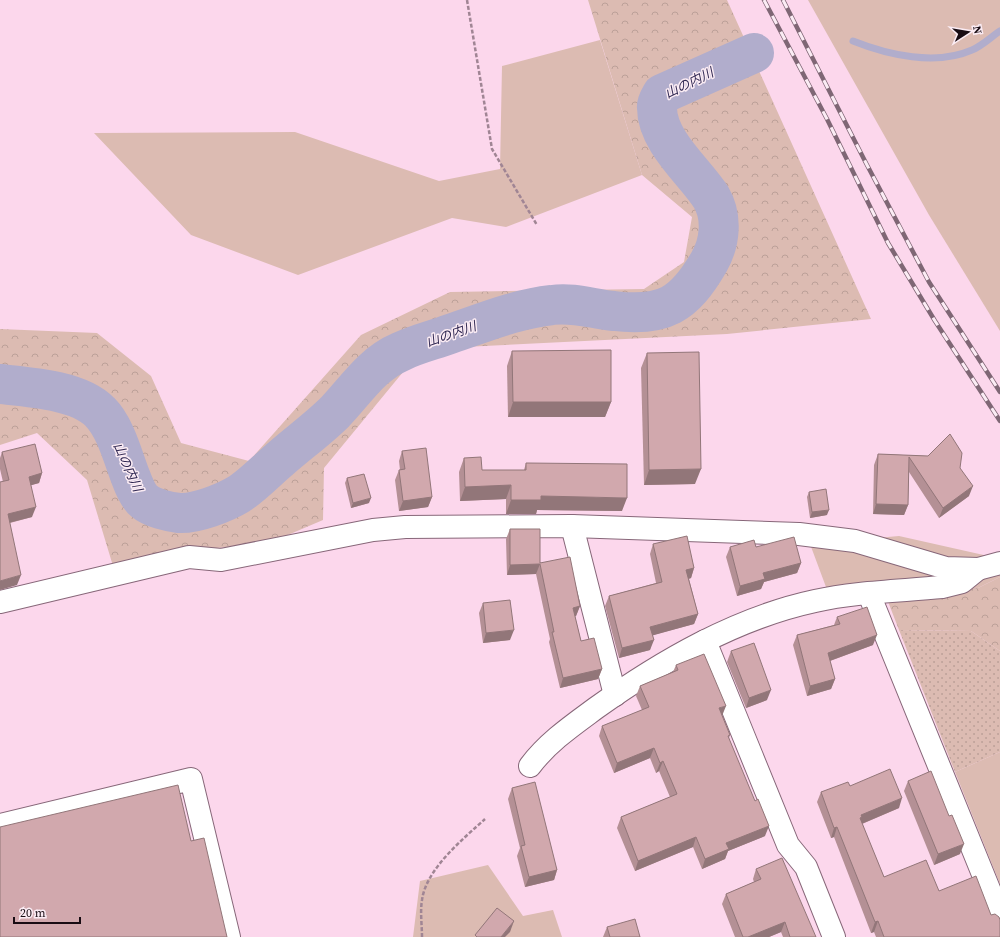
<svg xmlns="http://www.w3.org/2000/svg" width="1000" height="937" font-family="'Source Serif 4','Noto Sans JP',serif">
<style>
.green{fill:#dcbbb2}
.forest{fill:url(#forest-crowns)}
.garden{fill:url(#garden-dots)}
.lines{fill:none;stroke-linecap:round;stroke-linejoin:round}
.stream{stroke:#b1adcc;stroke-width:7}
.river{stroke:#b1adcc;stroke-width:40}
.minor-casing{stroke:#876779;stroke-width:24}
.path{stroke:#a08594;stroke-width:2.5;stroke-dasharray:4 2;stroke-linecap:butt}
.minor{stroke:#fff;stroke-width:22}
.rail-casing{stroke:#7f6775;stroke-width:4.5}
.rail{stroke:#fbecf4;stroke-width:3;stroke-dasharray:9;stroke-linecap:butt}
.wall{fill:#b49095}
.shaded-wall{fill:#927679}
.building{fill:#d1a8ad;stroke:#927679}
.labels{text-anchor:middle;dominant-baseline:central;stroke-width:3;stroke-linejoin:round;paint-order:stroke}
.water-label{font-size:13px;font-style:italic;fill:#312953;stroke:#fbecf4}
</style>
<defs>
<pattern id="forest-crowns" width="20" height="18" patternUnits="userSpaceOnUse"><rect width="20" height="18" fill="#dcbbb2"/><path d="M2 6a3 3 0 1 1 6 0M12 15a3 3 0 1 1 6 0" fill="none" stroke="#bca098"/></pattern>
<pattern id="garden-dots" width="8" height="8" patternUnits="userSpaceOnUse"><rect width="8" height="8" fill="#dcbbb2"/><path d="M2 2h.1M6 6h.1" fill="none" stroke="#bca098" stroke-width="1.8" stroke-linecap="round"/></pattern>
</defs>
<rect width="100%" height="100%" fill="#fcd7ec"/>
<!-- green -->
<g class="green">
<polygon points="808,0 1000,0 1000,331 929,215"/>
<polygon points="600,40 642,175 506,227 452,218 298,275 191,235 94,133 295,132 439,181 500,169 502,66"/>
<polygon points="899,536 997,558 1000,559 1000,577 978,588 887,599 879,586 826,587 810,544"/>
<polygon points="1000,752 1000,884 955,772"/>
<polygon points="488,865 523,916 553,910 562,937 413,937 420,881"/>
</g>
<!-- forest -->
<g class="forest">
<polygon points="588,0 727,0 871,319 727,334 422,349 324,468 323,520 269,543 174,552 113,566 87,480 37,433 0,445 0,329 97,333 151,376 181,443 249,461 361,335 450,292 644,289 684,262 692,217 642,175"/>
<polygon points="1000,577 1000,651 971,631 899,630 887,599 978,588"/>
</g>
<!-- garden -->
<polygon class="garden" points="899,630 971,631 1000,651 1000,752 955,772"/>
<g class="lines">
<!-- stream -->
<path class="stream" d="M853,41C888,55 936,66 972,50C982,46 991,37 1000,31"/>
<!-- river -->
<path class="river" d="M0,384C29,387 79,390 100,412C116,428 123,458 131,478C134,486 138,496 144,501C152,508 169,512 179,513C196,514 224,503 239,494C253,485 266,471 279,460C297,444 318,429 335,412C356,390 372,364 400,352C416,344 434,340 450,334C483,323 516,309 552,305C574,302 593,309 614,311C664,317 684,305 709,262C720,243 723,217 711,197C694,171 657,141 657,108C656,103 660,98 662,94L754,53"/>
<!-- minor casing -->
<g class="minor-casing">
<g id="minor">
<polyline points="572,526 615,695"/>
<polyline points="869,594 1000,916"/>
<polyline points="0,602 189,557 221,560 373,530 405,527 572,526 799,534 855,541 946,568 978,569 1000,563"/>
<polyline points="705,641 788,845 806,867 834,937"/>
<path d="M530,766C548,742 573,725 596,708C662,661 736,618 815,601C855,592 901,591 942,587L962,582L978,569"/>
<polyline points="0,825 191,779 229,937"/>
</g>
</g>
<!-- path -->
<g class="path">
<polyline points="467,0 492,149 537,225"/>
<path d="M422,937C422,925 420,912 422,900C426,869 463,839 485,819"/>
</g>
<!-- minor -->
<use href="#minor" class="minor"/>
<!-- rail casing -->
<g class="rail-casing">
<g id="rail">
<polyline points="764,0 827,119 888,243 935,321 1000,421"/>
<polyline points="783,0 867,165 929,282 1000,392"/>
</g>
</g>
<!-- rail -->
<use href="#rail" class="rail"/>
</g>
<!-- wall -->
<g class="wall">
<polygon points="512,351 611,402 605,417 508,417 507,366"/>
<polygon points="647,353 695,484 644,485 641,368"/>
<polygon points="402,451 432,497 428,507 399,511 395,480 399,470 400,470 399,461"/>
<polygon points="2,452 42,473 39,483 31,485 32,517 10,523 17,585 3,482 0,469 0,458"/>
<polygon points="878,454 928,456 960,468 969,496 939,518 909,472 908,505 904,515 873,514 874,465"/>
<polygon points="464,458 482,470 524,470 526,463 622,511 537,510 536,514 506,514 506,499 460,501 459,472"/>
<polygon points="347,478 369,503 351,508 345,483"/>
<polygon points="809,492 827,515 810,518 807,497"/>
<polygon points="510,529 580,606 576,616 575,616 581,641 602,669 598,679 560,688 549,642 550,639 536,574 507,575 506,539"/>
<polygon points="653,544 694,568 691,578 689,579 698,614 694,624 653,635 650,650 619,658 605,606 609,596 656,583 650,554"/>
<polygon points="730,547 756,547 801,563 797,573 764,582 761,589 737,596 726,557"/>
<polygon points="483,603 510,640 483,643 479,613"/>
<polygon points="837,617 873,645 830,661 835,679 831,689 807,696 793,645 797,635 834,625"/>
<polygon points="731,651 767,700 746,708 727,662"/>
<polygon points="676,665 722,715 730,735 729,738 765,836 728,851 725,859 702,869 693,847 635,871 617,828 621,817 670,797 659,771 656,773 650,758 614,773 599,736 602,726 642,710 636,696 640,686 673,672"/>
<polygon points="908,781 960,854 934,865 904,791"/>
<polygon points="850,786 899,808 862,824 884,877 939,891 1000,937 876,937 874,932 871,933 834,837 831,838 817,802 821,792"/>
<polygon points="512,788 557,870 554,880 525,887 517,856 520,848 508,799"/>
<polygon points="756,869 816,937 783,937 781,932 769,937 735,937 722,904 726,894 754,882 753,879"/>
<polygon points="607,927 640,937 603,937"/>
</g>
<!-- shaded-wall -->
<g class="shaded-wall">
<polygon points="513,402 611,402 605,417 508,417"/>
<polygon points="701,469 695,484 644,485 649,470"/>
<polygon points="42,473 39,483 25,487 29,477"/>
<polygon points="511,485 506,499 460,501 465,487"/>
<polygon points="973,486 969,496 939,518 943,508"/>
<polygon points="541,496 627,498 622,511 537,510 536,514 506,514 511,500"/>
<polygon points="432,497 428,507 399,511 403,501"/>
<polygon points="371,498 369,503 351,508 353,503"/>
<polygon points="876,504 908,505 904,515 873,514"/>
<polygon points="36,507 32,517 4,524 8,514"/>
<polygon points="829,510 827,515 810,518 812,512"/>
<polygon points="801,563 797,573 764,582 761,589 737,596 740,586 763,573"/>
<polygon points="540,564 536,574 507,575 510,565"/>
<polygon points="694,568 691,578 683,580 686,570"/>
<polygon points="21,575 17,585 0,590 0,581"/>
<polygon points="580,606 576,616 569,618 573,608"/>
<polygon points="698,614 694,624 647,637 650,627"/>
<polygon points="514,630 510,640 483,643 486,633"/>
<polygon points="877,635 873,645 824,663 828,653"/>
<polygon points="654,640 650,650 619,658 622,648"/>
<polygon points="602,669 598,679 560,688 563,678"/>
<polygon points="835,679 831,689 807,696 810,686"/>
<polygon points="771,690 767,700 746,708 749,698"/>
<polygon points="726,706 722,716 719,708"/>
<polygon points="654,748 650,758 614,773 617,763"/>
<polygon points="663,761 659,771 656,773 660,763"/>
<polygon points="902,798 899,808 859,825 861,815"/>
<polygon points="769,826 765,836 728,851 725,859 702,869 705,859 726,843"/>
<polygon points="837,827 834,837 831,838 834,828"/>
<polygon points="696,837 693,847 635,871 638,861"/>
<polygon points="964,844 960,854 934,865 938,854"/>
<polygon points="557,870 554,880 525,887 529,877"/>
<polygon points="514,921 510,932 505,937 501,937"/>
<polygon points="878,921 874,932 871,933 875,922"/>
<polygon points="785,922 781,932 769,937 748,937"/>
</g>
<!-- building -->
<g class="building">
<polygon points="611,350 611,402 513,402 512,351"/>
<polygon points="699,352 701,469 649,470 647,353"/>
<polygon points="950,434 962,453 960,468 973,486 943,508 909,457 908,505 876,504 878,454 928,456"/>
<polygon points="35,444 42,473 29,477 36,507 8,514 21,575 0,581 0,482 9,480 2,452"/>
<polygon points="426,448 432,497 403,501 399,470 405,469 402,451"/>
<polygon points="481,457 482,470 526,470 526,463 627,464 627,498 541,496 541,500 511,500 511,485 465,487 464,458"/>
<polygon points="364,474 371,498 353,503 347,478"/>
<polygon points="826,489 829,510 812,512 809,492"/>
<polygon points="510,529 540,529 540,563 570,557 580,606 573,608 581,641 594,638 602,669 563,678 552,632 554,632 540,564 510,565"/>
<polygon points="687,536 694,568 686,570 698,614 650,627 654,640 622,648 609,596 662,582 653,544"/>
<polygon points="794,537 801,563 763,573 765,579 740,586 730,547 754,540 756,547"/>
<polygon points="510,600 514,630 486,633 483,603"/>
<polygon points="867,607 877,635 828,653 835,679 810,686 797,635 840,624 837,617"/>
<polygon points="754,643 771,690 749,698 731,651"/>
<polygon points="704,654 726,706 719,708 730,735 728,736 755,801 758,799 769,826 726,843 729,849 705,859 696,837 638,861 621,817 677,794 663,761 660,763 654,748 617,763 602,726 649,707 640,686 678,670 676,665"/>
<polygon points="890,769 902,798 861,815 862,817 860,818 884,877 926,860 939,891 976,876 991,915 995,914 999,917 1000,920 1000,937 884,937 878,921 875,922 837,827 834,828 821,792 848,782 850,786"/>
<polygon points="931,771 949,816 952,815 964,844 938,854 908,781"/>
<polygon points="535,782 557,870 529,877 521,846 525,845 512,788"/>
<polygon points="178,785 191,841 204,838 227,937 0,937 0,827"/>
<polygon points="782,858 816,937 790,937 785,922 748,937 743,937 726,894 761,879 756,869"/>
<polygon points="497,908 514,921 501,937 477,937 475,935"/>
<polygon points="635,919 640,937 610,937 607,927"/>
</g>
<g class="labels">
<!-- water labels -->
<g class="water-label">
<text transform="translate(689 83) rotate(-26)">山の内川</text>
<text transform="translate(451 334) rotate(-19)">山の内川</text>
<text transform="translate(128 467) rotate(66)">山の内川</text>
</g>
</g>
<!-- north arrow -->
<g transform="translate(968 32) rotate(78)" stroke="#fbecf4" stroke-width="3" paint-order="stroke">
<path d="M0-3L7 15L0 10L-7 15Z" fill="#180c13"/>
<text y="-6" font-size="11" font-weight="bold" text-anchor="middle" fill="#180c13">N</text>
</g>
<!-- scale -->
<path d="M14 917v6h66v-6" fill="none" stroke="#180c13" stroke-width="2"/>
<text x="20" y="917" font-size="12" fill="#180c13" stroke="#fbecf4" stroke-width="3" paint-order="stroke">20 m</text>
</svg>
